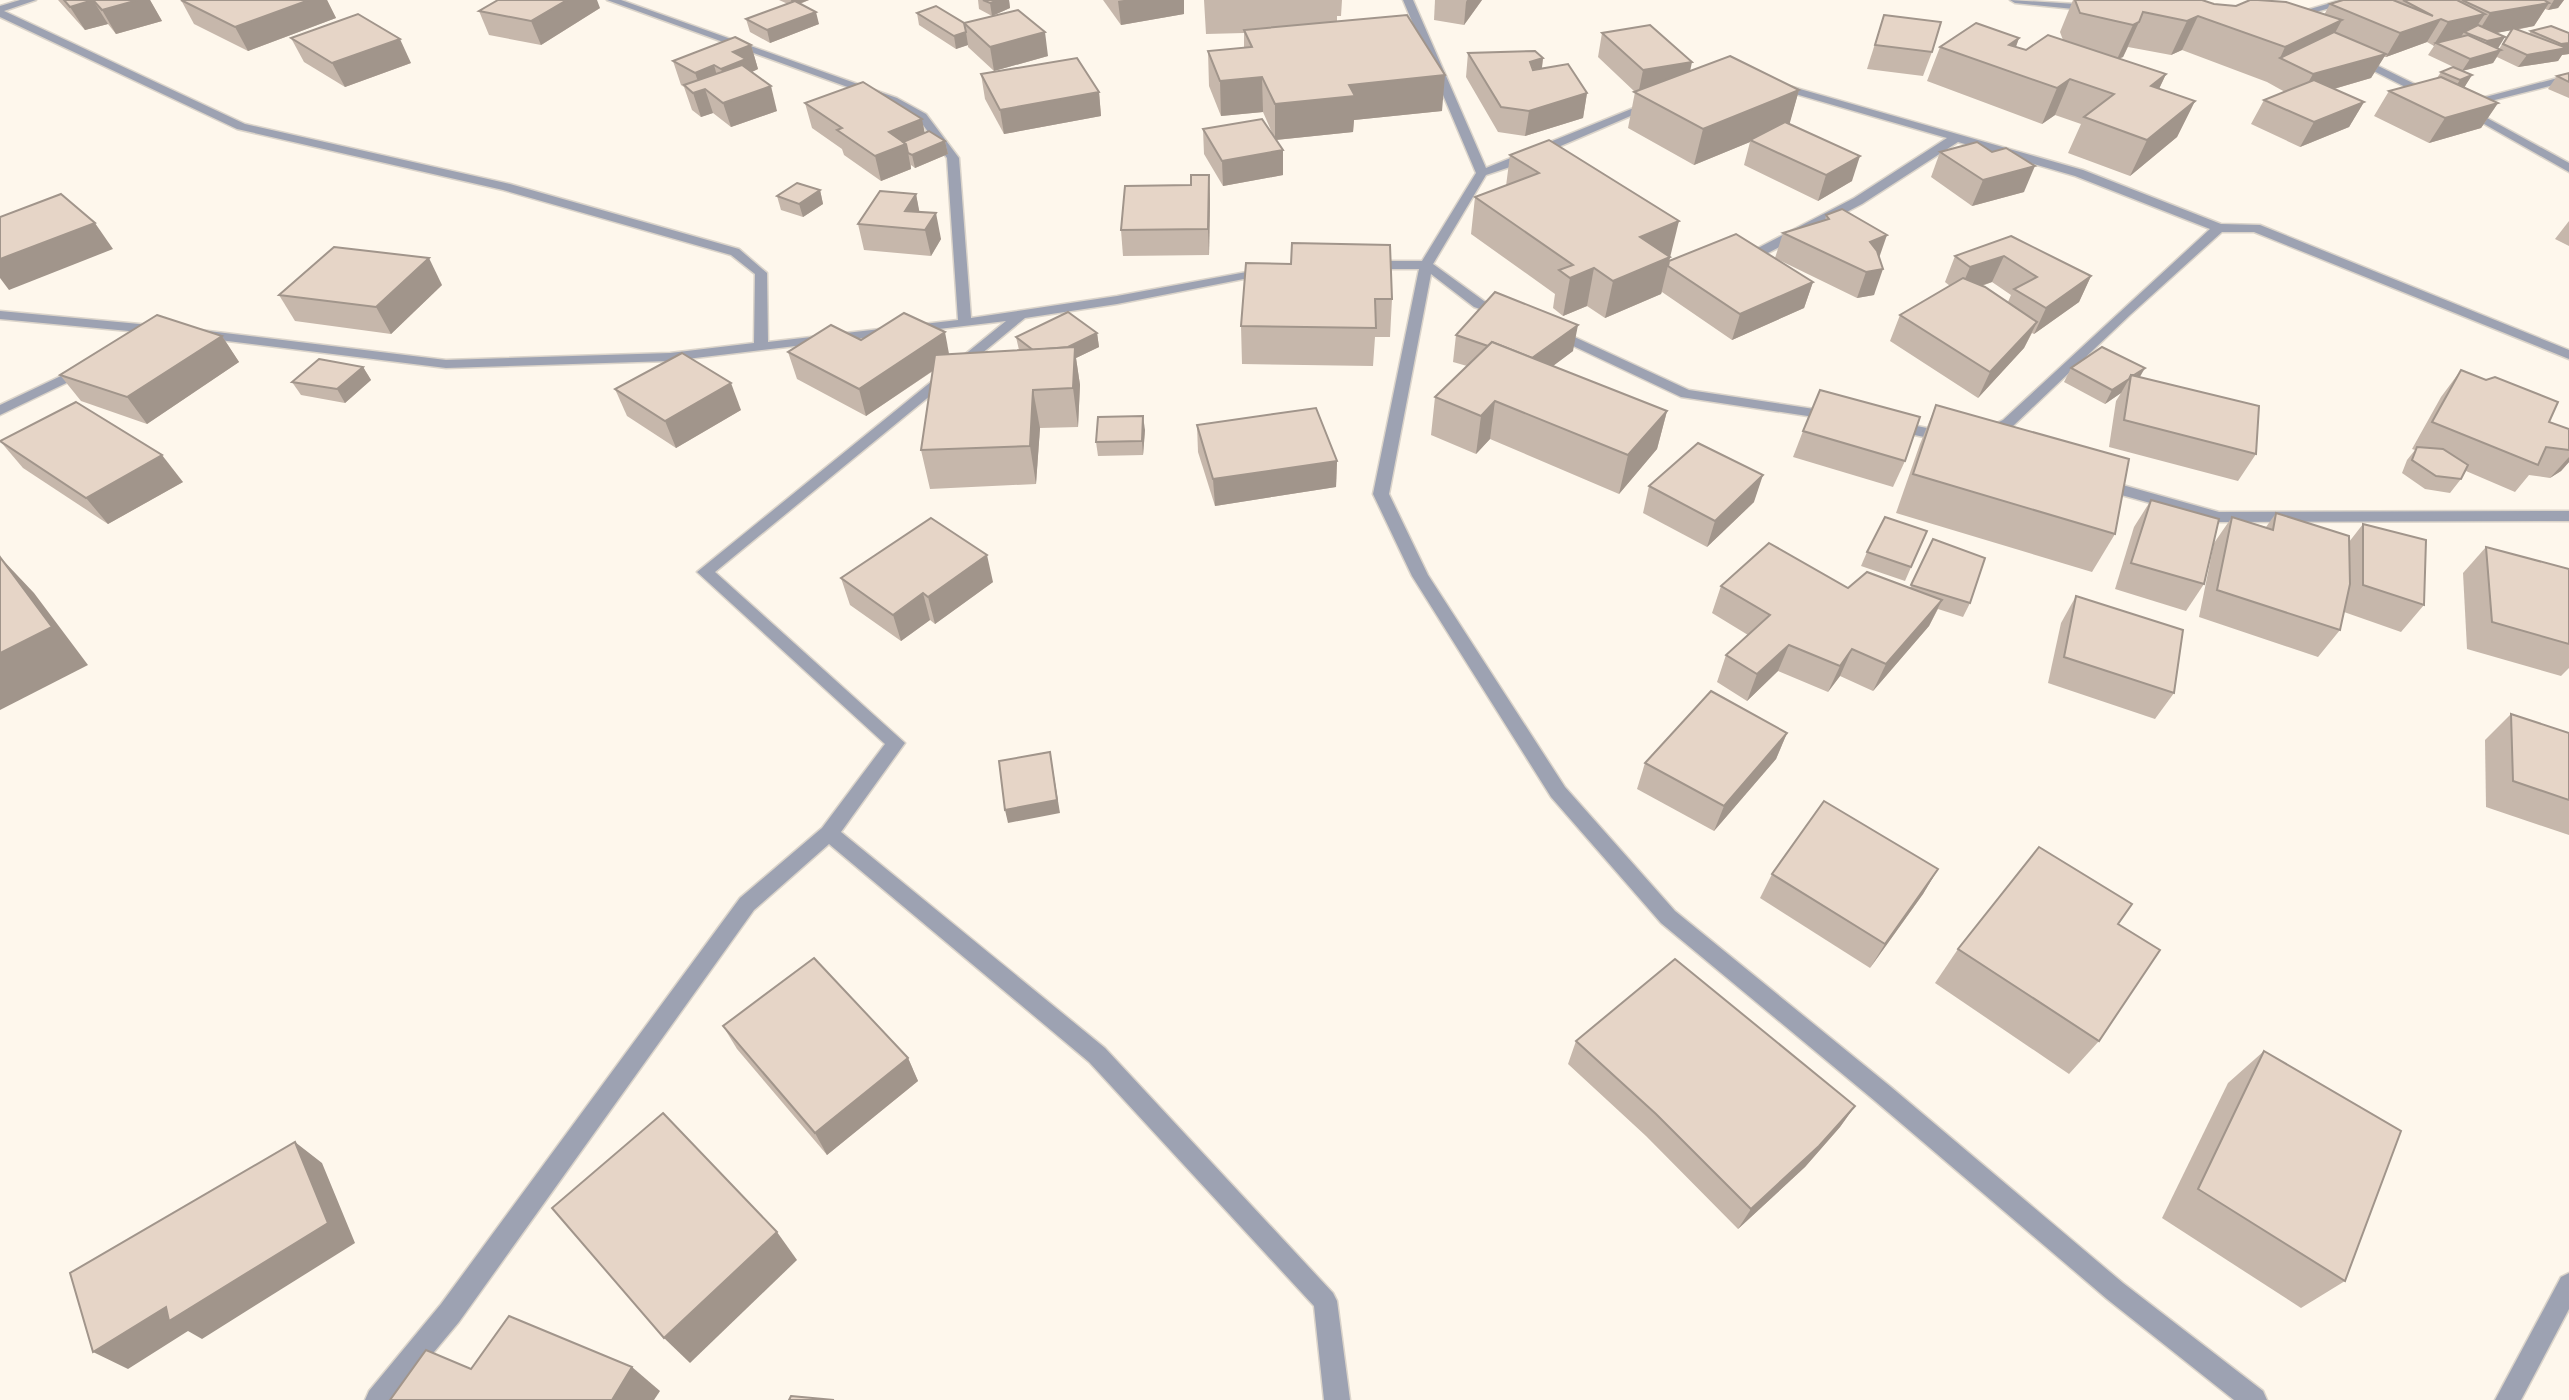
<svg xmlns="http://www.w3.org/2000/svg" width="2569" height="1400" font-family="'Space Grotesk',sans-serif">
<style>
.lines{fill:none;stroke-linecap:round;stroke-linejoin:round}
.minor-casing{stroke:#dbd4ca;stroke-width:3}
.minor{fill:#9da2b2;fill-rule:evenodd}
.wall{fill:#c6b7ab;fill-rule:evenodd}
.shaded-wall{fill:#a1958b}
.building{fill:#e6d5c7;stroke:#a1958b;stroke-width:2}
</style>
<rect width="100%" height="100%" fill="#fef7ec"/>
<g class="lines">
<!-- minor casing -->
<g class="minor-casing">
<g id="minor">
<polygon points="20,0 36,0 4,11 245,124 510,184 739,249 767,273 768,342 958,320 947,158 918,118 889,102 607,0 621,0 897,98 926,114 959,158 971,318 1117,296 1274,267 1275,270 1269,274 1117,304 1025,318 715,572 905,743 841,832 1105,1048 1333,1293 1337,1301 1350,1400 1324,1400 1314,1306 1089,1062 829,844 754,910 459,1322 394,1400 365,1400 369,1391 441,1304 740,898 822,828 885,744 697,572 1006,321 670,361 446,368 195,337 193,334 200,330 446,360 670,353 754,343 755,274 731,255 503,190 237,129 0,17 0,6"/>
<polygon points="1403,0 1413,0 1486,168 1646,103 1656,105 1519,164 1486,175 1433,264 1484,301 1510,313 1503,317 1474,307 1431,274 1389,494 1428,575 1565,787 1675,911 1891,1087 2123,1283 2263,1391 2267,1400 2234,1400 2107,1299 1875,1101 1661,923 1551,797 1412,576 1373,494 1419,269 1367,269 1361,265 1367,261 1422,261 1476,173"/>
<polygon points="2010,0 2093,5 2098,8 2093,11 2015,3"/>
<polygon points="2341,0 2358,0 2288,20 2283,17"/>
<polygon points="2356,55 2435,94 2437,96 2427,98 2352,60 2351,58"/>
<polygon points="2569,75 2569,81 2467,107 2569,163 2569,172 2463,112 2461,110 2465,107 2459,104"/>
<polygon points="1775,82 2083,170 2221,224 2260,225 2569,350 2569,359 2254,232 2222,232 2130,315 2013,426 1989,438 1979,438 1977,435 1979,432 2003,420 2210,229 2075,176 1958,142 1862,204 1766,254 1758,254 1758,248 1854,198 1947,138 1771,87 1771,83"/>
<polygon points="0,311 161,326 168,330 161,334 0,319"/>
<polygon points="1555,328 1689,390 1834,412 1841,416 1834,420 1681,397 1550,335 1550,329"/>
<polygon points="84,365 91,369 89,372 0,415 0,405"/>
<polygon points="1892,421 1947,432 1954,437 1947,442 1887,429 1885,426 1887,423"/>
<polygon points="2101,479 2219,512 2569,511 2569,521 2219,522 2096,488 2093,484 2096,480"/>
<polygon points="2569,1273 2569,1309 2521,1400 2495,1400 2561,1277"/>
</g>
</g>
<!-- minor -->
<use href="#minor" class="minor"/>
</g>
<!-- wall -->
<g class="wall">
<polygon points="58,0 150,0 162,21 116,34 108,24 85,30"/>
<polygon points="181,0 327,0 336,18 248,51 194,24"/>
<polygon points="779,0 809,0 800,4 819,24 770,43 750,32 746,19 788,4"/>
<polygon points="978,0 1009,0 1010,8 992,16 979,9"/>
<polygon points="1103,0 1184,0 1184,14 1121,25"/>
<polygon points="1204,0 1342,0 1341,16 1337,16 1337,21 1442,111 1354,120 1353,132 1276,140 1283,175 1223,186 1204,154 1203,129 1273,135 1263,112 1221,116 1209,86 1208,51 1244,48 1244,33 1206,34"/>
<polygon points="1435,0 1482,0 1464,25 1434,20"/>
<path d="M2073,0H2202L2214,4L2324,15L2330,4L2343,0H2564L2558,8L2548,10L2545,9L2534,26L2516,30L2529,34L2531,31L2569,33V54L2562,55L2558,61L2518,67L2497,57L2493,63L2462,71L2428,55L2434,46L2427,42L2386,57H2384L2371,78L2334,89L2364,102L2349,127L2300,147L2251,124L2264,100L2285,92L2267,82L2182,50L2171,55L2128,47L2123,57L2119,59L2166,74L2159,89L2195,101L2177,137L2130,176L2068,153L2081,124L2055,115L2042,124L1927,81L1940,47L2019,38L2016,47L2026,50L2063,40L2060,32ZM2511,30L2499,49H2498L2496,33Z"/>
<polygon points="600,8 541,45 489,35 479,11"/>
<polygon points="917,13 964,23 1048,56 994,71 968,47 968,45 956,49 919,25"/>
<polygon points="1884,15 1932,52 1923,76 1867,69"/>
<polygon points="1602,33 1690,71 1799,90 1789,124 1852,181 1818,201 1744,165 1750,142 1694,165 1628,128 1635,92 1598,57"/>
<polygon points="291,38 411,63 345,87 304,62"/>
<polygon points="751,45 758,69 751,72 777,111 731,127 713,113 701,117 692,110 684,87 681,85 673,61"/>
<polygon points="1468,53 1543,58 1542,68 1587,93 1583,118 1525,136 1498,132 1466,77"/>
<polygon points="2441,72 2472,75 2464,87 2498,103 2481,128 2429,143 2374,116 2389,91 2437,78"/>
<polygon points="2569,73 2569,98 2548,89 2557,76"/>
<polygon points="981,74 1099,92 1101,116 1004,134 985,99"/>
<polygon points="805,103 925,132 945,141 948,154 915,168 911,165 911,169 881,181 844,155 842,149 812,128"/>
<polygon points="1940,152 2024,192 1972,206 1931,177"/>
<polygon points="1510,155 1670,258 1669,261 1813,282 1804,308 1732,340 1662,292 1661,294 1605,318 1587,306 1563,316 1553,308 1555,294 1471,234 1475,197 1506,186"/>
<polygon points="1209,175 1210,201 1209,255 1123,256 1121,230 1191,185"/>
<polygon points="820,190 823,204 803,217 781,210 777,196"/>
<polygon points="916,194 919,212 941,239 931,256 864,250 858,224"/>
<polygon points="1826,215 1879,257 1874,295 1857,298 1775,258 1783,233 1825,221"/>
<polygon points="2569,221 2569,246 2555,239"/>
<path d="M2011,236L2091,276L2079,302L2034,334L2032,333L2024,348L1978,398L1890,341L1900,315L1950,286L1945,282L1955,256ZM1992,282L2011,295L2008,302L1982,286Z"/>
<polygon points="1246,263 1392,299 1390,337 1375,337 1373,366 1242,364 1241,326"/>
<polygon points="442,285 391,334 295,321 279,295"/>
<polygon points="1097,333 1099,347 1076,358 1080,385 1078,427 1040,428 1036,484 930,489 921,450 933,371 866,416 797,379 788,352 861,340 950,355 1019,350 1016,337"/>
<polygon points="1456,335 1573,351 1553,366 1667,411 1657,449 1619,494 1490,439 1476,454 1431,435 1435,397 1467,366 1453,362"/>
<polygon points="222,336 239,362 147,424 81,401 60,375"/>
<polygon points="363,367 371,380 345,403 301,395 292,382"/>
<polygon points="2071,368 2140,377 2256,454 2238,481 2109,447 2116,401 2121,393 2105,404 2064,382"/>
<polygon points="2461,370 2549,422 2569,429 2569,462 2561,471 2550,478 2529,475 2515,492 2466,471 2461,479 2450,493 2425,489 2402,473 2407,460 2415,450 2412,449 2441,397"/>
<polygon points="615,389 741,410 676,448 627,416"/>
<polygon points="1936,405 2115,534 2092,572 1896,513 1920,444"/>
<polygon points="1197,425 1337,461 1336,487 1215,506 1198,452"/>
<polygon points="1145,430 1143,455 1098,456 1096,442"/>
<polygon points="1803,431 1905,461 1893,487 1793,457"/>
<polygon points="0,441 183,482 108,524 23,468"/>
<polygon points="1649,486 1754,502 1707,547 1643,513"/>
<polygon points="2151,500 2204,584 2186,611 2115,589 2134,527"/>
<polygon points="2276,513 2349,542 2363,524 2424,605 2401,632 2344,612 2340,630 2318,657 2199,617 2214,543 2232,517 2266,527"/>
<polygon points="1927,531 1905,581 1861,566 1867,552"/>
<polygon points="1933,539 1970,603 1963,617 1938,609 1929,626 1873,691 1840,676 1828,692 1778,671 1747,701 1717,682 1726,655 1748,635 1712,613 1721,586 1910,588"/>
<polygon points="2486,547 2569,569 2569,668 2561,676 2467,649 2463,573"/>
<polygon points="841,578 993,582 935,624 930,620 901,641 850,605"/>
<polygon points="2076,596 2174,693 2155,719 2048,683 2061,623"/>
<polygon points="2511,714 2569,733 2569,835 2486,807 2485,740"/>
<polygon points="1787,733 1776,759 1714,831 1637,789 1645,763"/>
<polygon points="1938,869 1923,894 1870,968 1760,898 1772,874"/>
<polygon points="2118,924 2099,1041 2069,1074 1935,983 1958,949"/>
<polygon points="723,1026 908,1058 918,1081 827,1155 737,1049"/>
<polygon points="1576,1041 1855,1106 1840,1127 1805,1167 1738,1229 1646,1136 1568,1064"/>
<polygon points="2264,1051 2345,1281 2301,1308 2162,1218 2228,1083"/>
</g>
<!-- shaded-wall -->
<g class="shaded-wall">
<polygon points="93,0 108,24 85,30 70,7"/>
<polygon points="138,0 150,0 162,21 116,34 102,10"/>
<polygon points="309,0 327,0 336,18 248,51 235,27"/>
<polygon points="567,0 597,0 600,8 541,45 531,21"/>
<polygon points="791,0 809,0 793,6"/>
<polygon points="999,0 1009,0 1010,8 992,16 990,3"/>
<polygon points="1124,0 1184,0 1184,14 1121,25 1118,1"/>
<polygon points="1467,0 1482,0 1464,25 1466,2"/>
<polygon points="2554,0 2564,0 2558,8 2548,10"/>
<polygon points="2549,3 2534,26 2475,37 2490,13"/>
<polygon points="816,12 819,24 770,43 767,30"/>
<polygon points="2485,14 2471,35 2464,32 2459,40 2436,43 2433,46 2448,22"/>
<polygon points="2198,16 2182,50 2171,55 2187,21"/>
<polygon points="2441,19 2427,42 2386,57 2400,33"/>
<polygon points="2342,20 2323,55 2280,58 2285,47"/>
<polygon points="2139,22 2123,57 2117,59 2133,25"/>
<polygon points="966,32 968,45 956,49 954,36"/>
<polygon points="1045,32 1048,56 994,71 990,47"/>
<polygon points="2505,37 2497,50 2479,54 2487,41"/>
<polygon points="2019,38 2007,70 2009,45"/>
<polygon points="400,39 411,63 345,87 332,63"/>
<polygon points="2569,43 2569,54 2562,55 2558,61 2518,67 2527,55 2557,50 2561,44"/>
<polygon points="751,45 758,69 750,73 729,93 721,69 733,52"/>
<polygon points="2501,50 2493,63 2462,71 2470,59"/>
<polygon points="2386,54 2371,78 2299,99 2313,74"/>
<polygon points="1543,58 1540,82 1530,62"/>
<polygon points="1692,62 1687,86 1638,95 1643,70"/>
<polygon points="714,65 721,90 705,89 713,113 701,117 693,93 701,90 695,73"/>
<polygon points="2166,74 2149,110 2151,86"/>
<polygon points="1445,75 1442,111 1354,120 1353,132 1275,140 1275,104 1349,85"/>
<polygon points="2472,75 2464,88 2452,92 2460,80"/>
<polygon points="1262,77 1263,112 1221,116 1220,81"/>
<polygon points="2070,79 2055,115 2042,124 2057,88"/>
<polygon points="771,86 777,111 731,127 723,103"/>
<polygon points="1799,90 1789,126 1750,140 1750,142 1694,165 1703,129"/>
<polygon points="1099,92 1101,116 1004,134 1000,110"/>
<polygon points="1587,93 1583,118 1525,136 1529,111"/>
<polygon points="2195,101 2177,137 2130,176 2147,140"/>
<polygon points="2364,102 2349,127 2300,147 2314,122"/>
<polygon points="2498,103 2481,128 2429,143 2445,118"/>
<polygon points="922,119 927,144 908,152 911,169 881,181 875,156 889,132"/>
<polygon points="945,141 948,154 915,168 912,155"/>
<polygon points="1283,150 1283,175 1223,186 1222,161"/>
<polygon points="1860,156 1852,181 1818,201 1826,175"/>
<polygon points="2035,166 2024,192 1972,206 1983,180"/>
<polygon points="1209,175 1210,201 1209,255 1208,229"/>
<polygon points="820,190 823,204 803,217 799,204"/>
<polygon points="916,194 921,220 905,211"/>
<polygon points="936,213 941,239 931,256 925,230"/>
<polygon points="1679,221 1661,294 1605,318 1613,281 1640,237"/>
<polygon points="95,223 113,249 9,290 0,278 0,259"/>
<polygon points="1887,235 1878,261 1870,242"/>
<polygon points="2004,256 1992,282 1959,293 1970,267"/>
<polygon points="429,258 442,285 391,334 376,307"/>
<polygon points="1594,268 1587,306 1563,316 1570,278"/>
<polygon points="1883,269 1874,295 1857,298 1866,272"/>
<polygon points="2091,276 2079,302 2034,334 2046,308"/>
<polygon points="1813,282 1804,308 1732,340 1740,314"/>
<polygon points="2037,322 2024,348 1978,398 1990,372"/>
<polygon points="1578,325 1573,351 1526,386 1531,359"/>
<polygon points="945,332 950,359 866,416 859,389"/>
<polygon points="1097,333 1099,347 1076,358 1080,385 1078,427 1073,388 1045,359"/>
<polygon points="222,336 239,362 147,424 127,397"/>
<polygon points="363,367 371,380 345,403 337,389"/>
<polygon points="2145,368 2137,382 2131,378"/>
<polygon points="2129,379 2121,393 2105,404 2112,390"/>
<polygon points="731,383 741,410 676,448 665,421"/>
<polygon points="1033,390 1040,428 1036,484 1030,446"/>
<polygon points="1495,401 1490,439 1476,454 1481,416"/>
<polygon points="1667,411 1657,449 1619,494 1628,455"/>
<polygon points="1143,416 1145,430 1143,455 1142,441"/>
<polygon points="162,455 183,482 108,524 86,498"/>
<polygon points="2569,457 2569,462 2561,471 2550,478"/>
<polygon points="1337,461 1336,487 1215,506 1213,479"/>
<polygon points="1763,475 1754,502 1707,547 1715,521"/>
<polygon points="987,555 993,582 935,624 928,597"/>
<polygon points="0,557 34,593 88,665 0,710"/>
<polygon points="923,593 930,620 901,641 893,615"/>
<polygon points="1942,600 1929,626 1873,691 1886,664"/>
<polygon points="1789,645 1778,671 1747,701 1757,674"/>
<polygon points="1852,649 1840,676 1828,692 1840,666"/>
<polygon points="1787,733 1776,759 1714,831 1724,806"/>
<polygon points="1050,752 1060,813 1008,823 1005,810"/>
<polygon points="1938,869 1923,894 1870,968 1885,944"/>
<polygon points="908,1058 918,1081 827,1155 815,1133"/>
<polygon points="1855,1106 1840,1127 1805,1167 1738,1229 1751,1209"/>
<polygon points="295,1142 322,1163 355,1243 202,1339 188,1331 128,1369 93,1352"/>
<polygon points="777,1232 797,1260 690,1363 664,1338"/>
<polygon points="632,1367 660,1391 654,1400 612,1400"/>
</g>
<!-- building -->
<g class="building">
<polygon points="64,0 138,0 102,10 93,0 70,7"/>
<polygon points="181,0 309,0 235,27"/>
<polygon points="498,0 567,0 531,21 479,11"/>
<polygon points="983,0 999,0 990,3"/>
<polygon points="2075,0 2202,0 2214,4 2236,6 2250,0 2258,0 2286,2 2342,20 2285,47 2198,16 2187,21 2143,12 2139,22 2133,25 2080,13"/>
<polygon points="2343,0 2393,0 2433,16 2403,0 2457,0 2485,14 2448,22 2441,19 2400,33 2330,4"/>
<polygon points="2462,0 2544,0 2549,3 2490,13"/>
<polygon points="795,1 816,12 767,30 746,19"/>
<polygon points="936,6 964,23 966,32 954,36 917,13"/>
<polygon points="1018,10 1045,32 990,47 964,23"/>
<polygon points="358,14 400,39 332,63 291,38"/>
<polygon points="1407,15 1445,75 1349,85 1355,96 1275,104 1262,77 1220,81 1208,51 1252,47 1244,30"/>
<polygon points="1884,15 1941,22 1932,52 1875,45"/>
<polygon points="1976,23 2019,38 2009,45 2026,50 2048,35 2166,74 2151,86 2195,101 2147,140 2084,117 2114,94 2070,79 2057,88 1940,47"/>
<polygon points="1650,25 1692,62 1643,70 1602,33"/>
<polygon points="2478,25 2505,37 2487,41 2464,32"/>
<polygon points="2551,26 2569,33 2569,43 2561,44 2531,31"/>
<polygon points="2513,28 2567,48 2527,55 2503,44"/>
<polygon points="2334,32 2386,54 2313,74 2280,58"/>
<polygon points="2468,35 2501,50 2470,59 2436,43"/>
<polygon points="735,37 751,45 733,52 746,59 721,69 714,65 695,73 673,61"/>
<polygon points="1535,51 1543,58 1530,62 1533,70 1568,64 1587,93 1529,111 1501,107 1468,53"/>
<polygon points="1730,56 1799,90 1703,129 1634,92"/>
<polygon points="1077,58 1099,92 1000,110 981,74"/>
<polygon points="742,65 771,86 723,103 705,89 693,93 684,85"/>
<polygon points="2453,67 2472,75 2460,80 2441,72"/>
<polygon points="2569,73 2569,82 2557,76"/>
<polygon points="2441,77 2498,103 2445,118 2389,91"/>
<polygon points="2314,80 2364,102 2314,122 2264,100"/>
<polygon points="863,82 922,119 889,132 906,144 875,156 837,130 842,128 805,103"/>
<polygon points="1262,119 1283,150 1222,161 1203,129"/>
<polygon points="1785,122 1860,156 1826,175 1750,140"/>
<polygon points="929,131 945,141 912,155 908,153 906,144 903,142"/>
<polygon points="1549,140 1679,221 1640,237 1670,257 1613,281 1594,268 1570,278 1559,270 1573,265 1475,197 1539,173 1510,155"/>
<polygon points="1977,142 1992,152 2006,148 2035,166 1983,180 1940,152"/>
<polygon points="1191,175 1209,175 1208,229 1121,230 1125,186 1191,185"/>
<polygon points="797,183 820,190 799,204 777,196"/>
<polygon points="880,191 916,194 905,211 936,213 925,230 858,224"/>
<polygon points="61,194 95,223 0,259 0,217"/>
<polygon points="1842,209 1887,235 1870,242 1877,251 1883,269 1866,272 1783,233 1829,219 1826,215"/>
<polygon points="1736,234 1813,282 1740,314 1668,266 1669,261"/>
<polygon points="2011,236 2091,276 2046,308 2014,289 2037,277 2004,256 1970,267 1955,256"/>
<polygon points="1292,243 1390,245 1392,299 1375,299 1376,328 1241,326 1246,263 1291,264"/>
<polygon points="334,247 429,258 376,307 279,295"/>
<polygon points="1963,278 1985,287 2037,322 1990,372 1900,315"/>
<polygon points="1495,292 1578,325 1532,358 1492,342 1488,346 1456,335"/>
<polygon points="1068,312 1097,333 1068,347 1033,350 1016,337"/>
<polygon points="904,313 945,332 859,389 788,352 831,325 861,340"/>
<polygon points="157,315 222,336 127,397 60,375"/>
<polygon points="1492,342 1667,411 1628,455 1495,401 1481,416 1435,397"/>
<polygon points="1075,347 1073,388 1033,390 1030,446 921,450 935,355"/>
<polygon points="2102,347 2145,368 2134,375 2131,375 2129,379 2112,390 2071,368"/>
<polygon points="682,353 731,383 665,421 615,389"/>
<polygon points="319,359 363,367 337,389 292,382"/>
<polygon points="2461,370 2486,380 2495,377 2558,402 2549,422 2569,429 2569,450 2546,447 2538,465 2432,422"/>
<polygon points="2131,375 2259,406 2256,454 2124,420"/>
<polygon points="1820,390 1920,417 1905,461 1803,431"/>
<polygon points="76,402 162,455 86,498 0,441"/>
<polygon points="1936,405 2129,459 2115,534 1913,474"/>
<polygon points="1316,408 1337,461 1213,479 1197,425"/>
<polygon points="1143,416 1142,441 1096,442 1098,417"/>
<polygon points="1698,443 1763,475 1715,521 1649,486"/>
<polygon points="2417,447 2443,449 2468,465 2461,479 2436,476 2412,460"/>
<polygon points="2151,500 2219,519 2204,584 2131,563"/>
<polygon points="2276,513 2349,536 2350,584 2340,630 2217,590 2232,517 2273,530"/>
<polygon points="1885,517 1927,531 1911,567 1867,552"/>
<polygon points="931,518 987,555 928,597 923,593 893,615 841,578"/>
<polygon points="2363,524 2426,540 2424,605 2363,585"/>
<polygon points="1933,539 1985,558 1970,603 1911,585"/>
<polygon points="1769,543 1848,588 1867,572 1942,600 1886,664 1852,649 1840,666 1789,645 1757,674 1726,655 1770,615 1721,586"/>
<polygon points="2486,547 2569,569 2569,644 2492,622"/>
<polygon points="0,557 52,627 0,653"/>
<polygon points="2076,596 2183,630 2174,693 2064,657"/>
<polygon points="1711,691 1787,733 1724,806 1645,763"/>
<polygon points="2511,714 2569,733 2569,800 2513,781"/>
<polygon points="1050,752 1057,800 1005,810 999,761"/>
<polygon points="1824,801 1938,869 1885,944 1772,874"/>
<polygon points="2039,847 2132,904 2118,924 2160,950 2099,1041 1958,949"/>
<polygon points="814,958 908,1058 815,1133 723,1026"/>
<polygon points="1675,959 1855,1106 1819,1146 1751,1209 1656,1114 1576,1041"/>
<polygon points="2264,1051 2401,1131 2345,1281 2198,1189"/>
<polygon points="663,1113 777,1232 664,1338 552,1208"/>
<polygon points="295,1142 328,1223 169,1321 166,1307 93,1352 70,1273"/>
<polygon points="509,1316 632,1367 612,1400 390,1400 426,1350 471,1369"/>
<polygon points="791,1396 834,1400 789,1400"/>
</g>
</svg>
